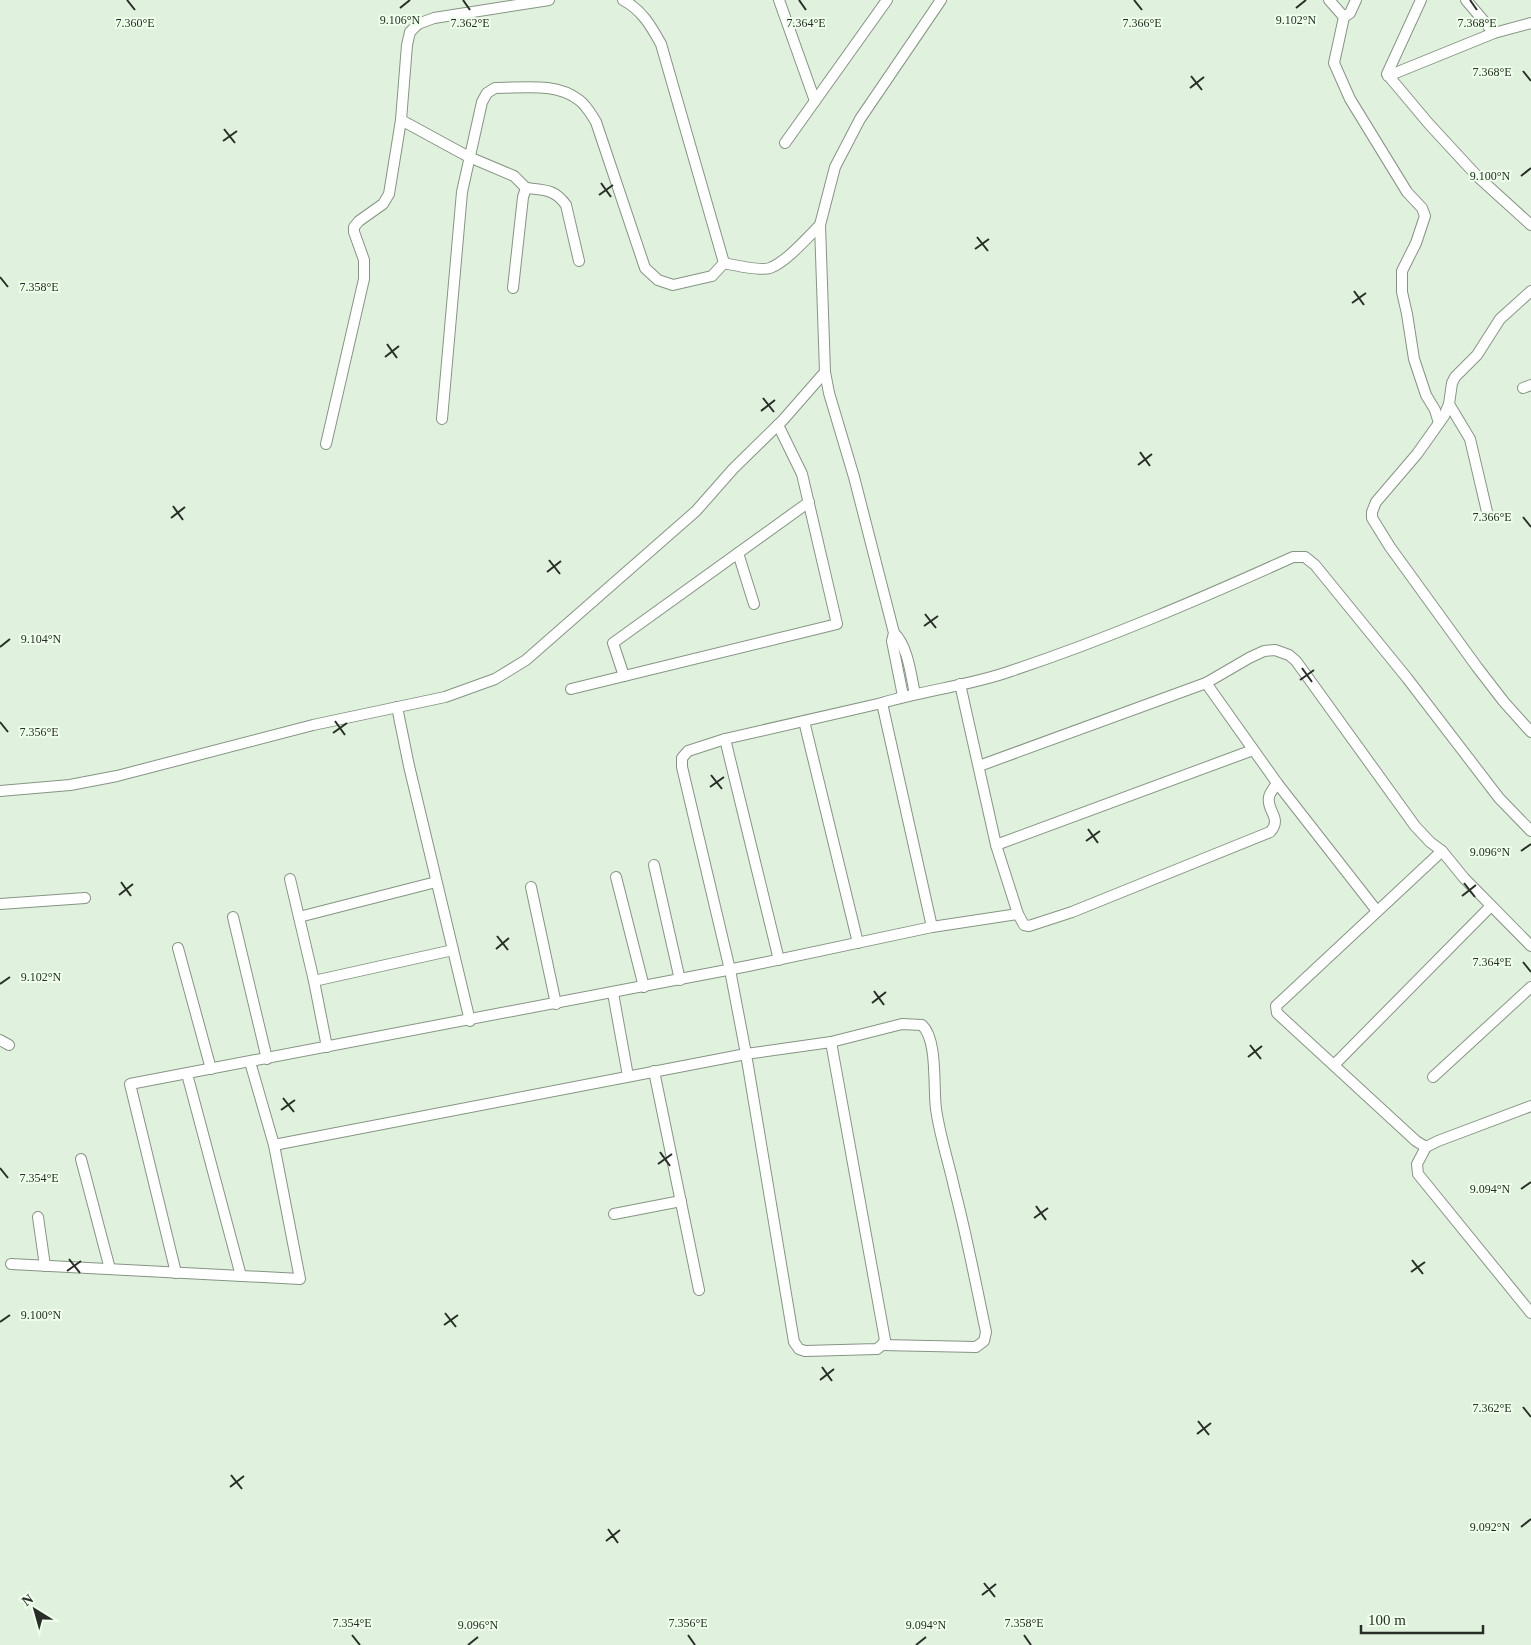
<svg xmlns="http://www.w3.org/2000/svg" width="1531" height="1645" font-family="Georgia,serif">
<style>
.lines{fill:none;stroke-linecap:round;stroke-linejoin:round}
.minor-casing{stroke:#859583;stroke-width:12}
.minor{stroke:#fff;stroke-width:10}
.ticks{fill:none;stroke:#282e27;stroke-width:2}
.ticks-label{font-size:12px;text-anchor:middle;fill:#282e27;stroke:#eeffeb;stroke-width:4;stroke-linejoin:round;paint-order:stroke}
</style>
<rect width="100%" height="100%" fill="#e0f2de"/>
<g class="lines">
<!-- minor casing -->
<g class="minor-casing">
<g id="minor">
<path d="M623,0C642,10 651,26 661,44L724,263C733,265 762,271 770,268C786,262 807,238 820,225"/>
<polyline points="779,0 815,101"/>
<polyline points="1329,0 1344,17"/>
<polyline points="1356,0 1350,13 1344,17 1334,63 1350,99 1407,192 1422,208 1425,216 1416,243 1402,271 1402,292 1407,314 1414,359 1426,395 1435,410 1439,423"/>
<polyline points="1421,0 1387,74 1429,124 1477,176 1531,225"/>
<polyline points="1466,0 1494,33"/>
<polyline points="1388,76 1494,33 1531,23"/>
<polyline points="401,120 469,157 514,176 526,188 523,197 513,288"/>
<polyline points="785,143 887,0"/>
<path d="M526,188C544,190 555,189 566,205L579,261"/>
<polyline points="1531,291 1500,319 1477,355 1455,377 1452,383 1449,404 1444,416 1417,454 1376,502 1372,512 1372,518 1390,547 1477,667 1504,702 1531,732"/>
<polyline points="1523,388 1531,385"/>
<polyline points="1449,404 1470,439 1488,516"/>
<path d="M442,419L462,192L482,102L487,93L495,88C523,88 556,82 579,100C587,106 591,114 596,122L645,268L658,280L673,285L712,276L724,263"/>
<polyline points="326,444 364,279 364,260 354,232 354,227 359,221 383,204 389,194 401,120 407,45 410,32 418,24 434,18 549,0"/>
<polyline points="738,553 754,604"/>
<path d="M894,633C908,646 911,676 915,694"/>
<polyline points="624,676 613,643 809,502"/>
<polyline points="1206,683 1277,783 1377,911"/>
<polyline points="571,689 837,624 802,474 778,425"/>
<polyline points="903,696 892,641 894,633 854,477 829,393 825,372 820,225 835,167 860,119 941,0"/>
<polyline points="882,703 932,927"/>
<polyline points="397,707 409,766 470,1021"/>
<polyline points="804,721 858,943"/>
<polyline points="725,739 779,960"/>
<polyline points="979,766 1206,683 1249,658 1264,651 1275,650 1289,655 1296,661 1415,826 1430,842 1442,851 1464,878 1531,946"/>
<polyline points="0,791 70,785 117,776 313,725 445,697 495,679 526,660 696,511 733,469 783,420 825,372"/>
<polyline points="996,845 1253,750"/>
<polyline points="1442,851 1276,1006 1277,1013 1416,1141 1426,1147 1438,1141 1531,1106"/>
<polyline points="654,865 680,980"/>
<polyline points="616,877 644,987"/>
<polyline points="290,879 314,981 327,1047"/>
<polyline points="531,887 556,1004"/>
<polyline points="0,904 85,898"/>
<path d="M1018,914L1024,925L1029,926L1072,912L1270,832C1283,818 1266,811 1269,797C1270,792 1275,787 1277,783"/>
<polyline points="233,917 267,1059"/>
<polyline points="299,917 436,882"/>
<polyline points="178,948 211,1069"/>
<polyline points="314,981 453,950"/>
<polyline points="613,993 628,1076"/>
<polyline points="0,1040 9,1045"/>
<path d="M831,1042L902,1024L922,1025C938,1040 933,1087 936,1109C940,1137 949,1163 955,1191C967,1237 976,1285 986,1332L984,1341L976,1347L882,1345"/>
<polyline points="1334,1065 1491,906"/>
<polyline points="654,1071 699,1290"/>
<polyline points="187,1074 241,1276"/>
<polyline points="1433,1077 1531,987"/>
<path d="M274,1145L746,1054L831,1042L885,1340L882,1345L877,1349L805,1351L799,1349L794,1342L746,1054L730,970L682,767V758L688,751L725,739L882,703C924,690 969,686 1011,671C1107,639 1200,599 1293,557H1305L1315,565L1407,678L1499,798L1531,831"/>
<polyline points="1426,1147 1417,1164 1418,1174 1531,1313"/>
<polyline points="81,1159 110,1269"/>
<polyline points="614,1214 681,1201"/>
<polyline points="38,1217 45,1266"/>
<polyline points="11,1264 300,1279 274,1145 250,1062"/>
<polyline points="176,1273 130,1084 748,966 932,927 1018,914 996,845 960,684"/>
</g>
</g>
<!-- minor -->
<use href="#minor" class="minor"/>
</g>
<!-- ticks -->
<path class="ticks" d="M127,0L135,10M463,0L470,10M799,0L806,10M1134,0L1142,10M1470,0L1477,10M400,8L410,0M1296,8L1306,0M1523,71L1531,81M1191,76L1202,90M1190,88L1204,77M224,129L235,143M223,141L237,131M1521,176L1531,168M601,183L611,197M599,195L613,185M977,237L988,251M975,249L989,239M0,277L8,287M1354,291L1364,305M1352,303L1366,293M387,344L397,358M385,357L399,346M763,398L774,412M761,411L775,400M1140,452L1150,466M1138,465L1152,454M173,506L183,520M1523,517L1531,527M171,518L185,507M549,560L560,574M547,572L561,561M925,614L936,628M924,626L938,616M0,647L10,639M1302,668L1312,682M1300,680L1314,670M335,721L345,735M0,722L8,732M333,733L347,723M711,775L722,789M710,787L724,777M1088,829L1098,843M1086,841L1100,831M1521,851L1531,844M121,882L131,896M1464,883L1475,897M119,895L133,884M1462,896L1476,885M497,936L508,950M496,949L509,938M1523,962L1531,972M0,984L10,977M874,991L884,1005M872,1003L886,992M1250,1045L1261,1059M1248,1057L1262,1046M283,1098L294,1112M281,1110L295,1100M660,1152L670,1166M658,1164L672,1154M0,1168L8,1178M1521,1189L1531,1182M1036,1206L1046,1220M1034,1218L1048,1208M69,1259L80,1273M1412,1260L1423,1274M67,1271L81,1261M1411,1272L1425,1262M445,1313L456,1327M0,1322L10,1315M444,1325L458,1315M822,1367L832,1381M820,1380L834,1369M1523,1407L1531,1417M1198,1421L1209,1435M1197,1434L1211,1423M231,1475L242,1489M230,1487L244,1476M1521,1527L1531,1519M608,1529L618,1543M606,1541L620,1530M984,1583L995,1597M982,1595L996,1584M352,1635L360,1645M688,1635L695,1645M1024,1635L1031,1645M468,1645L478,1637M916,1645L926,1637"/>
<g class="ticks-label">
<text x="1296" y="24">9.102°N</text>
<text x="400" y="24">9.106°N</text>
<text x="135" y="27">7.360°E</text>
<text x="470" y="27">7.362°E</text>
<text x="806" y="27">7.364°E</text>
<text x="1142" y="27">7.366°E</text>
<text x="1477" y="27">7.368°E</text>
<text x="1492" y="76">7.368°E</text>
<text x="1490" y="180">9.100°N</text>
<text x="39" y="291">7.358°E</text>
<text x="1492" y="521">7.366°E</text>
<text x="41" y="643">9.104°N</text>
<text x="39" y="736">7.356°E</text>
<text x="1490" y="856">9.096°N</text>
<text x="1492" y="966">7.364°E</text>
<text x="41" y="981">9.102°N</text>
<text x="39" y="1182">7.354°E</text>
<text x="1490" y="1193">9.094°N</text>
<text x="41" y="1319">9.100°N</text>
<text x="1492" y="1412">7.362°E</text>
<text x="1490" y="1531">9.092°N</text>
<text x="352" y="1627">7.354°E</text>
<text x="688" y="1627">7.356°E</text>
<text x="1024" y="1627">7.358°E</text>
<text x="478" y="1629">9.096°N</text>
<text x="926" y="1629">9.094°N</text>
</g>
<!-- north arrow -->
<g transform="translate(35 1610) rotate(323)" stroke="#eeffeb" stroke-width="4" paint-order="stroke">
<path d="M0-4L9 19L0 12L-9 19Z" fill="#282e27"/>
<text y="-8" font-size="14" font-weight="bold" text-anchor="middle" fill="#282e27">N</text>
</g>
<!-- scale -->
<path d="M1361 1625v8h122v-8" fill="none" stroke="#282e27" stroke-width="2.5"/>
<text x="1368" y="1625" font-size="15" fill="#282e27" stroke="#eeffeb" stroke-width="4" paint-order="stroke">100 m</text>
</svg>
